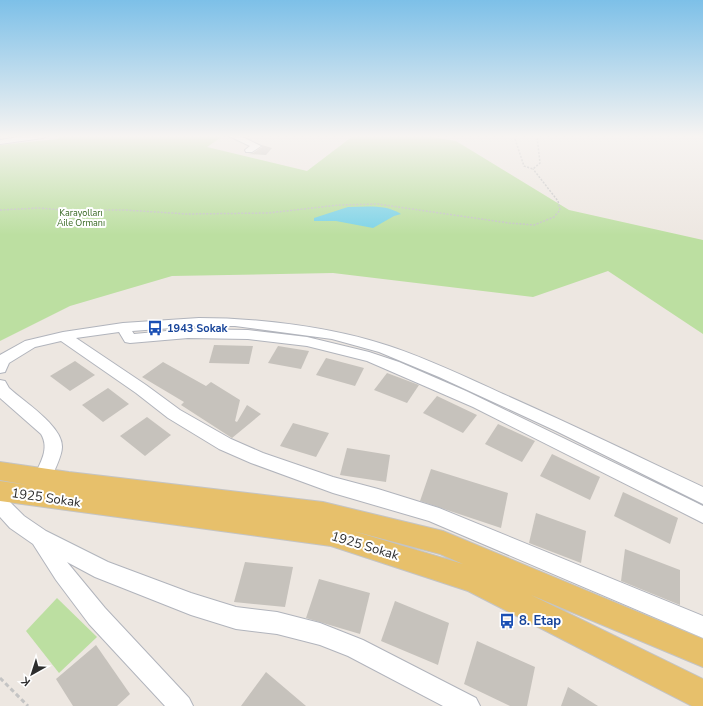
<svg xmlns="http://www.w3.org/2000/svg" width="703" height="706" font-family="'Nunito Sans',sans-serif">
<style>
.green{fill:#bcdfa1}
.water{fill:#7cd3e7}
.building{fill:#c6c2bc}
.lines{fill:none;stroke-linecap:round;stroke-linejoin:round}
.minor-casing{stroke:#b1b4bc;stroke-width:2}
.major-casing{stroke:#c4c4c4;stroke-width:2}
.path-far1{stroke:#c4c4c4;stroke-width:1.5;stroke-dasharray:2 1.5;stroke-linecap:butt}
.path{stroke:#c4c4c4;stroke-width:3;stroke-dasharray:4.5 3;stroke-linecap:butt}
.minor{fill:#fff;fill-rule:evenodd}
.major{fill:#e7c06b;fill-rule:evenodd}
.labels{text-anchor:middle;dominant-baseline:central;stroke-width:4;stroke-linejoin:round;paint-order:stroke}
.far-park-label{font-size:9px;fill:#356620;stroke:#fff}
.transit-label{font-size:11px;font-weight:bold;fill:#164399;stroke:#fff;text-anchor:start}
.near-street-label{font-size:13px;fill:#2d2d2d;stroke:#fff}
.near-transit-label{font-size:13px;font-weight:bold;fill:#164399;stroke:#fff;text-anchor:start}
</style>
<rect width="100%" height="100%" fill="#ede7e1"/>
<!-- green -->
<g class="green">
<polygon points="60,136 223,136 207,147 307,171 353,136 425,136 456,141 569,210 703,240 703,334 608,271 533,297 333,273 172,276 70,306 0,341 0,145 58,139"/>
<polygon points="57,598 97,637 59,673 26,631"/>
</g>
<!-- water -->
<path class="water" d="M348,207C366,207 385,204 401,214L394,216L373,228L336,221H314V218Z"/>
<!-- building -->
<g class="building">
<polygon points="262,145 272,148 266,155 248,154 253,153 262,147"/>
<polygon points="214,345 253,346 249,364 209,363"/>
<polygon points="278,346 309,351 301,369 268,363"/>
<polygon points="326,358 364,368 355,386 316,375"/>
<polygon points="75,361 95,375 70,391 50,376"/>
<polygon points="163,362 206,386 211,382 240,400 235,421 237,422 247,405 261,414 232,438 181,405 184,402 142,377"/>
<polygon points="387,373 419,385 407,403 374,390"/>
<polygon points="108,388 129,404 103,422 82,405"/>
<polygon points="437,396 477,415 463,433 423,413"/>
<polygon points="147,417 171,435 145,456 120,436"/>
<polygon points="293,423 329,433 316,457 280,446"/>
<polygon points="498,424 535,441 522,462 485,444"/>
<polygon points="347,448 390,455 386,482 340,475"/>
<polygon points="552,454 600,477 590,500 540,476"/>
<polygon points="431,469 508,493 501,528 420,501"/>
<polygon points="623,492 678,518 670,544 614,516"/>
<polygon points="536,513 586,531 581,563 529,543"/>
<polygon points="625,549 680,570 680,605 621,581"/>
<polygon points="245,562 293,567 285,607 234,602"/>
<polygon points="319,579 370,593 360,634 306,618"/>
<polygon points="395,601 449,623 438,665 381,641"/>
<polygon points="477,641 535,667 527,706 510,706 464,684"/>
<polygon points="96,645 130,694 117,706 73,706 56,679"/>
<polygon points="266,672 306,706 241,706"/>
<polygon points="568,687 598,706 561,706"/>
</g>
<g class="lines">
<!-- minor casing -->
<g class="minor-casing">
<g id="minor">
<polygon points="24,136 47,136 43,138 0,144 0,140"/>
<polygon points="229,136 240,136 261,146 252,152 246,152 245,150 250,146"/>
<path d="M199,318C259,318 333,327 389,346C428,359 466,377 503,394C571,424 637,456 703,487V504L556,431L439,377L379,352L332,339L235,326H199L132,331L134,334L188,329L248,330L307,337L369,352L399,362L466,391L693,501L703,506V523L473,407L367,361L307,346L248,339L188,338L130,343L125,342L119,332L76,338L146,385L180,410L231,439L263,453L333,477L378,489L439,508L703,616V638L429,521L333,493L251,463L219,449L168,418L136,393L61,341L35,347L9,363L5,372L0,373V355L25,341L63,332L123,323Z"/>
<path d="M0,380L5,381L9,388C23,401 63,426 62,447C62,456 53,474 49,482L43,484L37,482L34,477C40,463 50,449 41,434L0,398Z"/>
<polygon points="0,496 6,498 24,516 46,531 108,562 191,593 236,607 277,612 320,623 363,640 476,698 480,706 443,706 348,656 320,645 277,634 236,629 191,615 95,577 67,562 105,608 189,698 193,706 165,706 89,624 56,580 33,544 10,528 0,517"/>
</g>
</g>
<!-- major casing -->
<g class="major-casing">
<path id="major" d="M0,462L69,472L323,502L443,531L703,639V667L531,595L703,679V706H692L468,591L331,546L0,501V481L27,485L0,480ZM353,531L440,554L463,564Z"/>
</g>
<!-- path-far1 -->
<g class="path-far1">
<polyline points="514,136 524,166 533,169 540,163 537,136"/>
<polyline points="0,210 39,208 62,210 125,210 187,214 268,213 339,205 378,204 509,223 534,225 554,217 560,210 558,201 533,169"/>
</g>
<!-- path -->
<polyline class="path" points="0,678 28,706"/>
<!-- minor -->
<use href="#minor" class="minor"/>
<!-- major -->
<use href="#major" class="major"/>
</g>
<!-- sky -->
<linearGradient id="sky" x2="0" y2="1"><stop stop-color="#7dc0e8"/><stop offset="0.58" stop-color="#f7f4f2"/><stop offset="1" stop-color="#f7f4f2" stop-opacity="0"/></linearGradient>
<rect width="703" height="235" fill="url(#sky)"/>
<!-- icons -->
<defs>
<g id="bus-bare" transform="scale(1.2)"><path d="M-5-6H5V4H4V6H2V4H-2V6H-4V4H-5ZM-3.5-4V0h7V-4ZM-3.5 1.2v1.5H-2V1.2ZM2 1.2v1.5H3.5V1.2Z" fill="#1a4fb4" stroke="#fff" stroke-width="2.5" paint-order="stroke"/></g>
</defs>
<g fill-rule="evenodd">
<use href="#bus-bare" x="155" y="328"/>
<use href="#bus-bare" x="507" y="621"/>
</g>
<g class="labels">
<!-- far-park labels -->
<g class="far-park-label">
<text x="81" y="213">Karayolları<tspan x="81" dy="10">Aile Ormanı</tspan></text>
</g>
<!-- transit labels -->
<g class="transit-label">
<text x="167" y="328">1943 Sokak</text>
</g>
<!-- near-street labels -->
<g class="near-street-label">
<text transform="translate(46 498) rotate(8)">1925 Sokak</text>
<text transform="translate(365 546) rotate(17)">1925 Sokak</text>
</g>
<!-- near-transit labels -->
<g class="near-transit-label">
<text x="519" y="621">8. Etap</text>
</g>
</g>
<!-- north arrow -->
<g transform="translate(32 674) rotate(219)" stroke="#ffffff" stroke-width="3" paint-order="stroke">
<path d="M0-3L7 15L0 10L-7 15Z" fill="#2d2d2d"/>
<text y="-6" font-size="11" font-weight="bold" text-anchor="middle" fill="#2d2d2d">K</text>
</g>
</svg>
